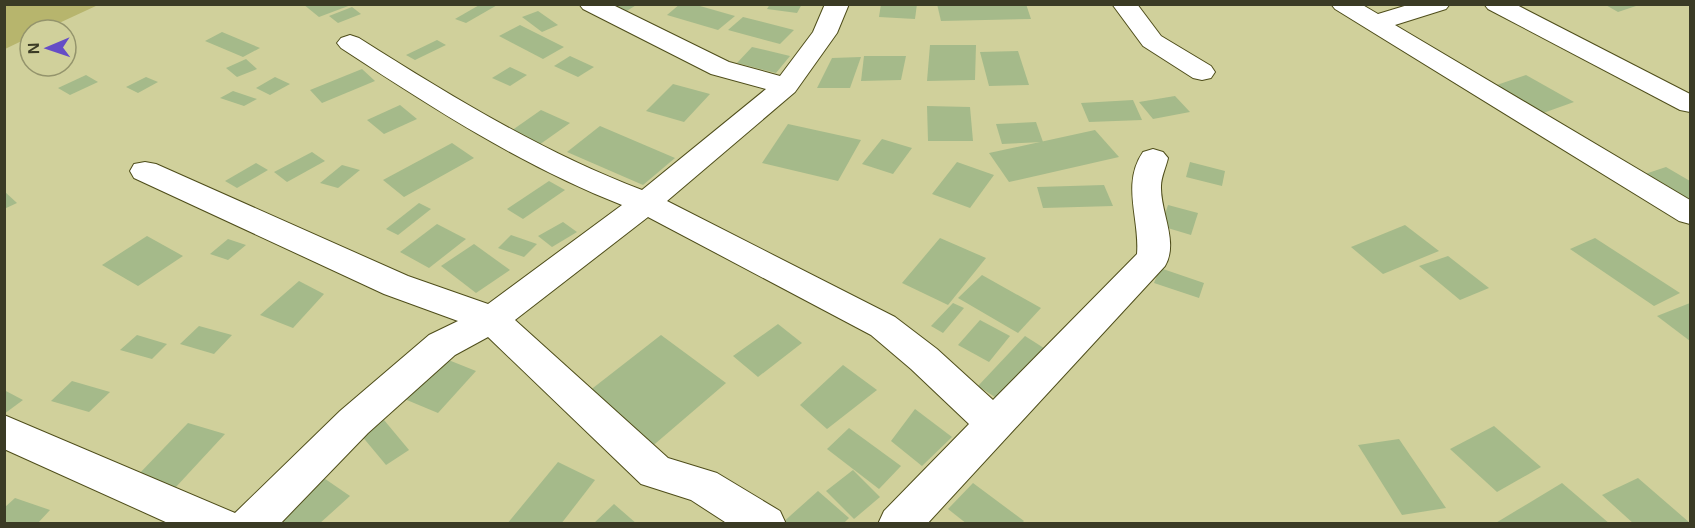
<svg xmlns="http://www.w3.org/2000/svg" width="1695" height="528" font-family="Arial,sans-serif">
<style>
.green{fill:#b7b56d}
.building{fill:#a5ba8a}
.lines{fill:none;stroke-linecap:round;stroke-linejoin:round}
.minor-casing{stroke:#4e4d1a;stroke-width:2}
.minor{fill:#fff;fill-rule:evenodd}
</style>
<rect width="100%" height="100%" fill="#d0d09b"/>
<!-- green -->
<polygon class="green" points="4,5 5,4 98,5 44,30 30,30 30,37 5,49"/>
<!-- building -->
<g class="building">
<polygon points="303,4 351,4 351,5 319,17"/>
<polygon points="481,4 499,4 466,23 455,19"/>
<polygon points="607,4 638,4 625,12"/>
<polygon points="680,4 693,4 735,16 718,30 667,15"/>
<polygon points="770,4 802,4 797,13 767,9"/>
<polygon points="881,4 917,4 915,19 879,17"/>
<polygon points="937,4 1026,4 1031,19 941,21"/>
<polygon points="1604,4 1639,4 1639,5 1618,12"/>
<polygon points="352,7 361,14 338,23 329,16"/>
<polygon points="538,11 558,25 542,32 522,17"/>
<polygon points="743,17 794,30 780,44 728,30"/>
<polygon points="520,25 564,47 543,59 499,36"/>
<polygon points="222,32 260,48 243,57 205,41"/>
<polygon points="437,40 446,45 415,60 406,55"/>
<polygon points="930,45 976,45 975,80 927,81"/>
<polygon points="752,47 790,56 776,73 737,63"/>
<polygon points="1018,51 1029,85 989,86 980,52"/>
<polygon points="570,56 594,67 578,77 554,66"/>
<polygon points="864,56 906,56 901,80 861,81"/>
<polygon points="861,57 850,88 817,88 832,58"/>
<polygon points="246,59 257,69 237,77 226,68"/>
<polygon points="510,67 527,75 510,86 492,78"/>
<polygon points="362,69 375,81 322,103 310,90"/>
<polygon points="86,75 98,82 70,95 58,88"/>
<polygon points="1526,75 1574,102 1532,117 1485,89"/>
<polygon points="146,77 158,82 138,93 126,87"/>
<polygon points="275,77 290,84 270,95 256,88"/>
<polygon points="673,84 710,94 684,122 646,111"/>
<polygon points="233,91 257,99 244,106 220,98"/>
<polygon points="1175,96 1190,112 1153,119 1139,102"/>
<polygon points="1133,100 1142,120 1089,122 1081,103"/>
<polygon points="400,105 417,119 384,134 367,120"/>
<polygon points="927,106 970,107 973,141 928,141"/>
<polygon points="541,110 570,123 539,145 511,131"/>
<polygon points="1036,122 1043,142 1002,144 996,124"/>
<polygon points="788,124 861,140 838,181 762,163"/>
<polygon points="600,126 675,158 643,185 567,152"/>
<polygon points="1095,130 1119,157 1009,182 989,153"/>
<polygon points="882,139 912,148 893,174 862,164"/>
<polygon points="452,143 474,158 404,197 383,180"/>
<polygon points="312,152 325,161 287,182 274,172"/>
<polygon points="957,162 994,175 970,208 932,194"/>
<polygon points="1190,162 1225,171 1222,186 1186,177"/>
<polygon points="256,163 268,170 237,188 225,181"/>
<polygon points="342,165 360,170 338,188 320,183"/>
<polygon points="1666,167 1690,181 1690,202 1645,174"/>
<polygon points="549,181 565,190 523,219 507,209"/>
<polygon points="1104,185 1113,206 1043,208 1037,187"/>
<polygon points="4,191 17,203 4,209"/>
<polygon points="419,203 431,209 398,235 386,229"/>
<polygon points="1168,205 1198,213 1191,235 1161,226"/>
<polygon points="563,222 577,232 552,247 538,236"/>
<polygon points="437,224 466,239 429,268 400,252"/>
<polygon points="1405,225 1439,251 1383,274 1351,247"/>
<polygon points="511,235 537,244 524,257 498,248"/>
<polygon points="147,236 183,256 138,286 102,265"/>
<polygon points="940,238 986,258 948,305 902,283"/>
<polygon points="1595,238 1680,293 1654,306 1570,249"/>
<polygon points="228,239 246,245 228,260 210,254"/>
<polygon points="474,244 510,270 476,293 441,266"/>
<polygon points="1448,256 1489,288 1460,300 1419,266"/>
<polygon points="1160,268 1204,283 1199,298 1154,283"/>
<polygon points="982,275 1041,308 1018,333 958,298"/>
<polygon points="299,281 324,294 293,328 260,315"/>
<polygon points="953,303 964,308 943,333 931,326"/>
<polygon points="1690,303 1690,341 1657,316"/>
<polygon points="980,320 1010,336 989,362 958,345"/>
<polygon points="778,324 802,343 758,377 733,356"/>
<polygon points="199,326 232,335 214,354 180,344"/>
<polygon points="137,335 167,344 152,359 120,350"/>
<polygon points="661,335 726,383 649,449 584,395"/>
<polygon points="1025,336 1047,350 1001,401 978,386"/>
<polygon points="441,357 476,371 438,413 402,398"/>
<polygon points="843,365 877,390 827,429 800,405"/>
<polygon points="72,381 110,392 89,412 51,401"/>
<polygon points="4,390 23,400 4,414"/>
<polygon points="915,409 952,437 922,466 891,441"/>
<polygon points="384,420 409,450 386,465 361,435"/>
<polygon points="188,423 225,434 175,488 137,476"/>
<polygon points="1494,426 1541,467 1497,492 1450,449"/>
<polygon points="849,428 901,466 879,489 827,449"/>
<polygon points="1399,439 1446,508 1402,515 1358,445"/>
<polygon points="558,462 595,480 561,524 507,524"/>
<polygon points="853,470 880,497 854,519 826,491"/>
<polygon points="315,472 350,496 319,524 256,524"/>
<polygon points="1638,478 1690,523 1690,524 1634,524 1602,495"/>
<polygon points="973,483 1024,521 1021,524 967,524 948,509"/>
<polygon points="1562,483 1610,524 1494,524"/>
<polygon points="818,491 849,518 843,524 781,524"/>
<polygon points="15,498 50,510 37,524 4,524 4,508"/>
<polygon points="614,504 637,524 593,524"/>
</g>
<g class="lines">
<!-- minor casing -->
<g class="minor-casing">
<g id="minor">
<path d="M579,4H611L729,62L780,76L813,32L825,4H849L837,33L795,92L667,201L895,317L937,349L993,400L1137,254C1140,219 1121,184 1143,152L1153,149L1163,152L1168,158C1166,167 1161,177 1161,186C1160,212 1179,242 1165,266L927,524H878L884,511L969,424L911,369L871,335L648,217L515,320L668,458L717,473L780,511L786,524H728L691,500L641,484L488,337L455,355L368,433L280,524H170L4,449V415L235,513L340,411L429,335L458,321L384,294L134,178L130,171L134,164L145,162L156,164L408,276L488,304L622,205C522,166 431,107 341,48L337,43L341,38L350,35L359,38C449,95 542,152 642,190L766,89L711,74L583,9Z"/>
<polygon points="1112,4 1137,4 1161,36 1211,66 1215,72 1211,78 1202,80 1193,78 1143,46"/>
<polygon points="1331,4 1361,4 1378,14 1411,4 1450,4 1446,9 1395,25 1690,200 1690,224 1679,221 1335,9"/>
<polygon points="1484,4 1515,4 1690,94 1690,112 1680,110 1488,9"/>
</g>
</g>
<!-- minor -->
<use href="#minor" class="minor"/>
</g>
<!-- border -->
<rect width="1695" height="528" fill="none" stroke="#3b3b25" stroke-width="12"/>
<!-- north arrow -->
<g transform="translate(48 48) rotate(268)"><circle r="28" fill="#d0d09b" stroke="#94946c" stroke-width="1.5"/>
<path d="M0-4.5L10 22L0 15L-10 22Z" fill="#654dc6"/>
<text y="-9" font-size="16" font-weight="bold" text-anchor="middle" fill="#3b3b25">N</text>
</g>
</svg>
